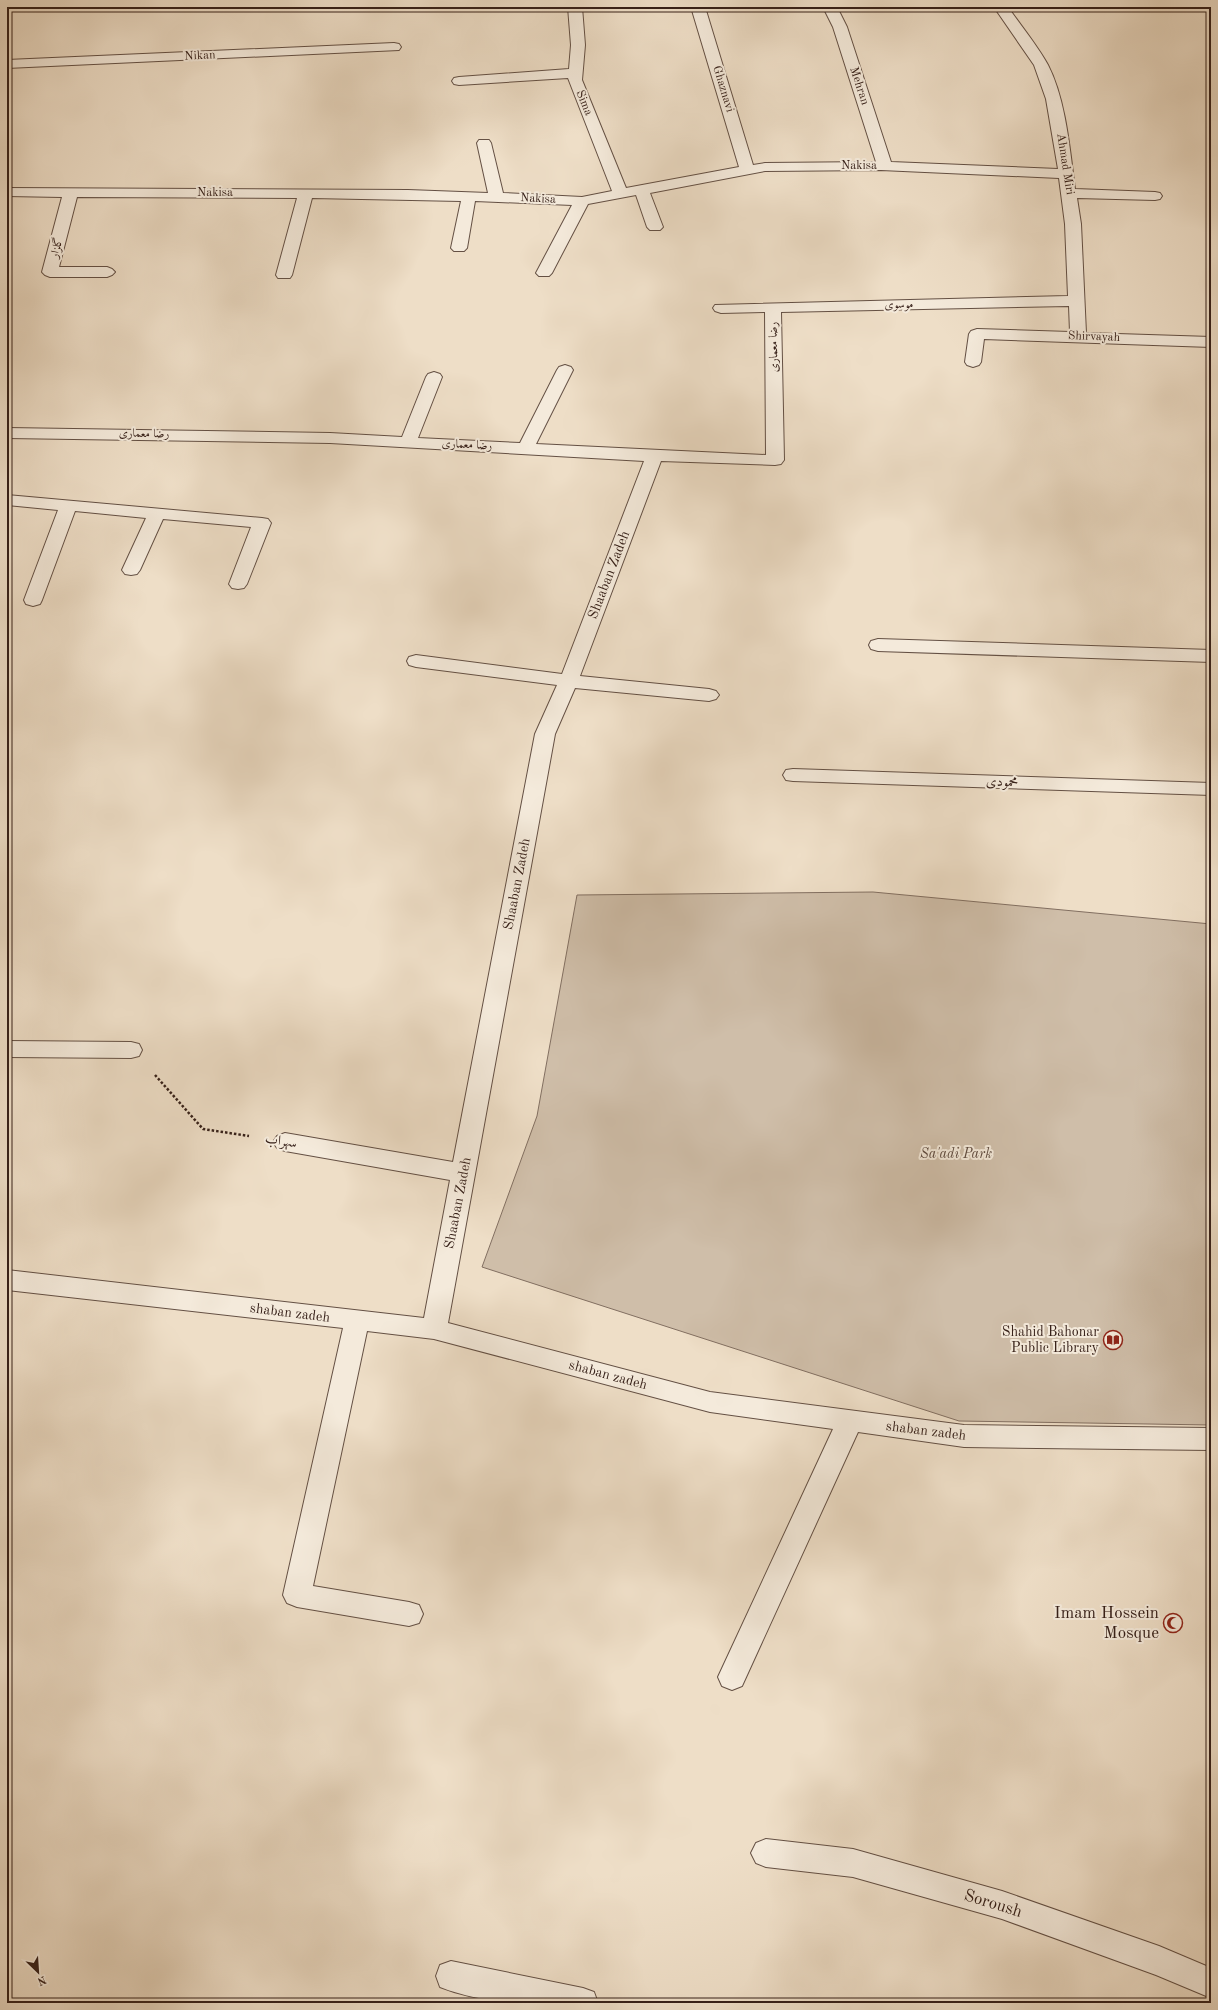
<svg xmlns="http://www.w3.org/2000/svg" width="1218" height="2010" font-family="'Old Standard TT',Amiri,serif">
<style>
.green{fill:#cfbea9;stroke:#826f61}
.lines{fill:none;stroke-linecap:round;stroke-linejoin:round}
.minor-casing{stroke:#645044;stroke-width:2}
.path{stroke:#362019;stroke-width:2.5;stroke-dasharray:2.5 2;stroke-linecap:butt}
.minor{fill:#f4eadb;fill-rule:evenodd}
.labels{text-anchor:middle;dominant-baseline:central;stroke-width:4;stroke-linejoin:round;paint-order:stroke}
.far-street-label{font-size:12px;fill:#362019;stroke:#f4eadb}
.street-label{font-size:14px;fill:#362019;stroke:#f4eadb}
.park-label{font-size:14px;font-style:italic;fill:#5c483d;stroke:#f4eadb}
.poi-label{font-size:14px;fill:#362019;stroke:#f4eadb;text-anchor:end}
.near-poi-label{font-size:17px;fill:#362019;stroke:#f4eadb;text-anchor:end}
.near-street-label{font-size:17px;fill:#362019;stroke:#f4eadb}
</style>
<rect width="100%" height="100%" fill="#eedec7"/>
<filter id="stains"><feTurbulence type="fractalNoise" baseFrequency=".005" numOctaves="4"/><feColorMatrix values="0 0 0 0 .2 0 0 0 0 .09 0 0 0 0 .02 0 0 0 .5 -.17"/></filter>
<radialGradient id="worn" r=".72"><stop offset=".6" stop-color="#630" stop-opacity="0"/><stop offset="1" stop-color="#630" stop-opacity=".3"/></radialGradient>
<!-- green -->
<polygon class="green" points="873,892 1211,924 1211,1425 959,1421 482,1267 537,1116 577,895"/>
<g class="lines">
<!-- minor casing -->
<g class="minor-casing">
<g id="minor">
<path d="M568,7H582L585,45L582,80L626,188L739,167L691,7H705L753,165L765,163L876,162L833,27L823,7H837L847,27L891,162L1058,169L1046,99L1034,65L994,7H1008C1021,26 1037,45 1048,65C1066,100 1070,151 1075,189L1155,192L1160,193L1162,196L1160,199L1155,200L1077,198L1081,224L1086,333L1211,337V347L984,339L981,362L979,365L973,367L967,365L965,362L969,334L971,331L977,329L1070,332L1069,306L781,312L784,460L781,464L775,465L661,461L580,676L709,689L716,691L719,695L716,699L709,701L575,688L555,734L448,1323L710,1392L964,1425L1211,1428V1450L964,1447L858,1432L742,1686L732,1690L722,1686L718,1677L833,1429L710,1412L434,1339L367,1331L313,1586L409,1602L419,1605L423,1614L419,1623L409,1626L297,1607L287,1603L283,1595L343,1328L7,1290V1270L424,1318L450,1180L285,1151L277,1148L273,1142L277,1136L285,1133L453,1162L535,734L557,685L416,667L409,665L407,661L409,657L416,655L562,674L644,461L330,443L7,438V428L330,433L402,437L426,377L428,374L434,372L440,374L442,377L418,438L520,443L557,370L559,367L565,365L571,367L573,370L536,444L766,455L765,312L721,313L715,311L713,308L715,305L1068,296L1065,224L1059,178L881,170L765,171L650,193L663,227L660,230H650L647,227L636,195L588,204L552,273L549,276H539L536,273L572,205L475,201L467,248L464,251H454L451,248L461,201L312,198L292,275L290,278H278L276,275L297,198L77,197L59,267H107L112,269L115,272L112,275L107,277H50L45,275L42,272L62,197L7,196V188L408,190L488,193L477,143L479,140H489L491,143L503,193L582,197L612,191L568,78L459,85L454,84L452,81L454,78L459,77L569,69L571,45Z"/>
<polygon points="394,43 399,44 401,47 399,50 7,68 7,60"/>
<polygon points="7,495 262,518 268,519 271,523 247,584 244,588 238,589 232,588 229,584 251,527 163,519 140,570 137,574 131,575 125,574 122,570 146,518 75,511 42,600 40,604 33,606 26,604 24,600 58,510 7,505"/>
<polygon points="878,639 1211,650 1211,662 878,651 871,649 869,645 871,641"/>
<polygon points="793,769 1211,783 1211,795 793,781 786,780 783,775 786,770"/>
<polygon points="7,1041 131,1042 139,1044 142,1050 139,1056 131,1058 7,1057"/>
<polygon points="766,1839 853,1849 1002,1891 1159,1946 1211,1968 1211,1998 1156,1975 1002,1919 853,1877 766,1867 756,1863 751,1853 756,1843"/>
<path d="M451,1961L583,1988L594,1992L598,2003C546,2003 490,2007 440,1987L436,1976L440,1965Z"/>
</g>
</g>
<!-- path -->
<polyline class="path" points="155,1075 203,1129 249,1136"/>
<!-- minor -->
<use href="#minor" class="minor"/>
</g>
<!-- icons -->
<defs>
<g id="library-ring" transform="scale(1)"><circle r="9.5" fill="#f4eadb" stroke="#8f2418" stroke-width="1.5"/><path d="M-6-4Q-3-5.5-.7-3.5V5Q-3 3-6 4ZM6-4Q3-5.5 .7-3.5V5Q3 3 6 4Z" fill="#8f2418"/></g>
<g id="mosque-ring" transform="scale(1)"><circle r="9.5" fill="#f4eadb" stroke="#8f2418" stroke-width="1.5"/><path d="M3.5-4.9A6 6 0 1 0 3.5 4.9A5 5 0 1 1 3.5-4.9Z" fill="#8f2418"/></g>
</defs>
<g fill-rule="evenodd">
<use href="#library-ring" x="1113" y="1340"/>
<use href="#mosque-ring" x="1173" y="1623"/>
</g>
<g class="labels">
<!-- far-street labels -->
<g class="far-street-label">
<text transform="translate(200 56) rotate(-3)">Nikan</text>
<text transform="translate(859 86) rotate(72)">Mehran</text>
<text transform="translate(723 89) rotate(73)">Ghaznavi</text>
<text transform="translate(584 103) rotate(68)">Sima</text>
<text transform="translate(1065 164) rotate(81)">Ahmad Miri</text>
<text x="859" y="166">Nakisa</text>
<text x="215" y="193">Nakisa</text>
<text transform="translate(538 199) rotate(3)">Nakisa</text>
<text transform="translate(57 248) rotate(-75)">گلزار</text>
<text transform="translate(899 305) rotate(-1)">موسوی</text>
<text transform="translate(1094 337) rotate(2)">Shirvayah</text>
<text transform="translate(774 347) rotate(-91)">رضا معماری</text>
<text transform="translate(144 434) rotate(1)">رضا معماری</text>
<text transform="translate(467 445) rotate(3)">رضا معماری</text>
</g>
<!-- street labels -->
<g class="street-label">
<text transform="translate(609 575) rotate(-69)">Shaaban Zadeh</text>
<text transform="translate(1002 782) rotate(2)">محمودی</text>
<text transform="translate(517 884) rotate(-79)">Shaaban Zadeh</text>
<text transform="translate(281 1141) rotate(9)">سهراب</text>
<text transform="translate(458 1203) rotate(-79)">Shaaban Zadeh</text>
<text transform="translate(290 1313) rotate(7)">shaban zadeh</text>
<text transform="translate(608 1375) rotate(15)">shaban zadeh</text>
<text transform="translate(926 1431) rotate(7)">shaban zadeh</text>
</g>
<!-- park labels -->
<g class="park-label">
<text x="956" y="1154">Sa'adi Park</text>
</g>
<!-- poi labels -->
<g class="poi-label">
<text x="1099" y="1332">Shahid Bahonar<tspan x="1099" dy="16">Public Library</tspan></text>
</g>
<!-- near-poi labels -->
<g class="near-poi-label">
<text x="1159" y="1613">Imam Hossein<tspan x="1159" dy="20">Mosque</tspan></text>
</g>
<!-- near-street labels -->
<g class="near-street-label">
<text transform="translate(993 1904) rotate(17)">Soroush</text>
</g>
</g>
<!-- margin -->
<rect width="1218" height="2010" fill="none" stroke="#eedec7" stroke-width="24"/>
<rect x="8" y="8" width="1202" height="1994" fill="none" stroke="#362019" stroke-width="2"/>
<rect x="12" y="12" width="1194" height="1986" fill="none" stroke="#362019"/>
<!-- north arrow -->
<g transform="translate(38 1972) rotate(155)" stroke="#f4eadb" stroke-width="3" paint-order="stroke">
<path d="M0-3L7 15L0 10L-7 15Z" fill="#362019"/>
<text y="-6" font-size="11" font-weight="bold" text-anchor="middle" fill="#362019">N</text>
</g>
<rect width="100%" height="100%" filter="url(#stains)"/>
<rect width="100%" height="100%" fill="url(#worn)"/>
</svg>
